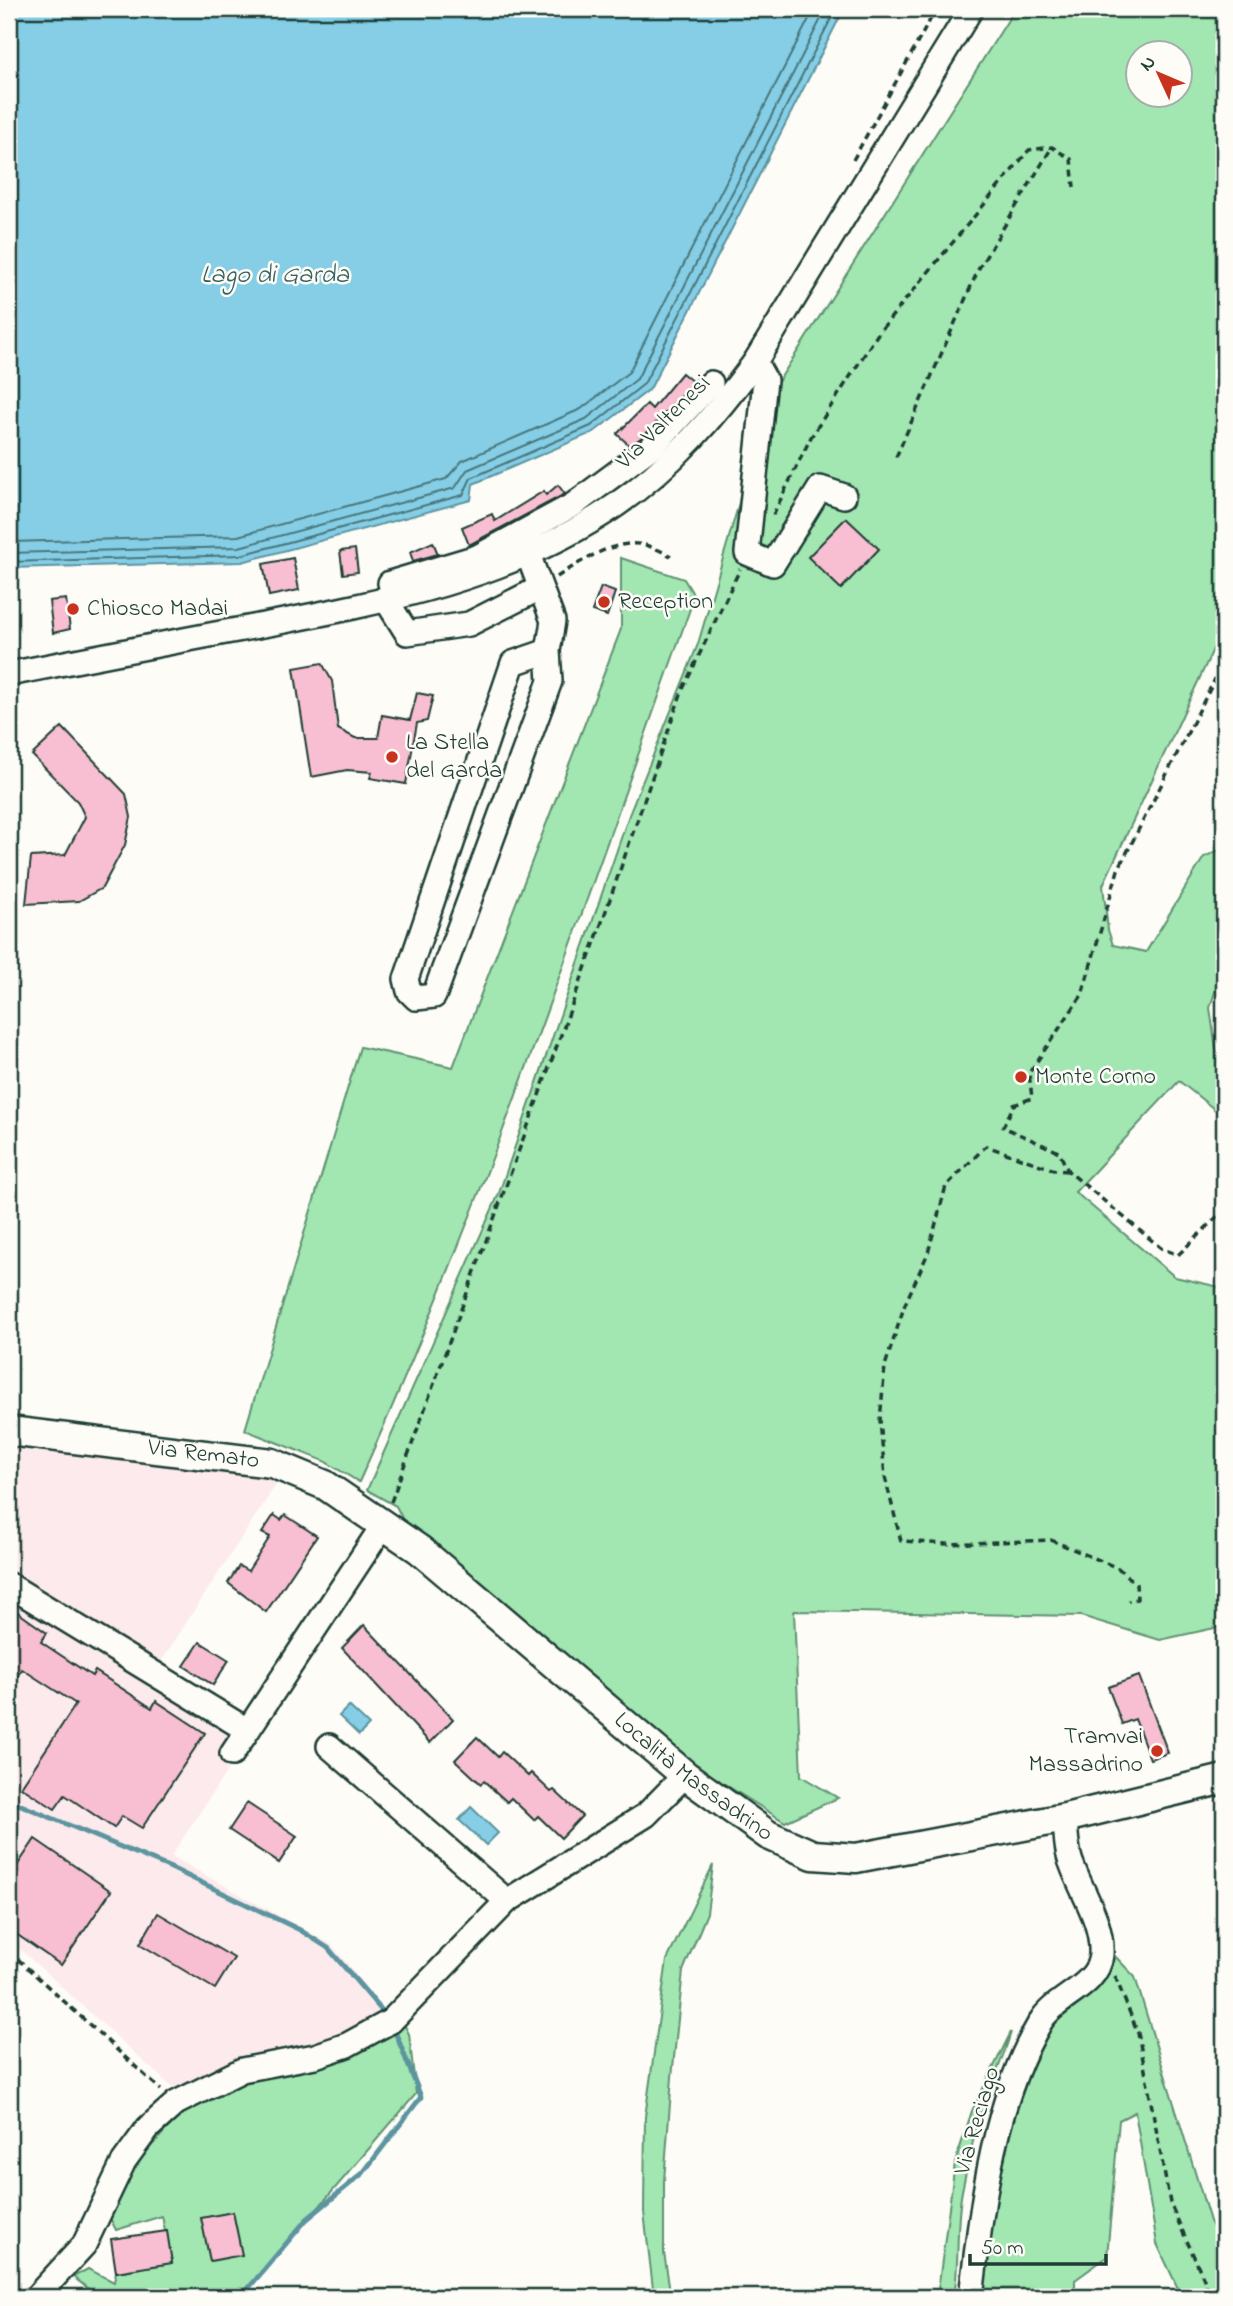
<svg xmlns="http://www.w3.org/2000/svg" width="1233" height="2306" font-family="'Indie Flower',sans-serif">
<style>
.built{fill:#fceaec}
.green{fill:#a2e6b1;stroke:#609272;stroke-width:2;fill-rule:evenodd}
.water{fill:#85cee6;stroke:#5c949f;stroke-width:2}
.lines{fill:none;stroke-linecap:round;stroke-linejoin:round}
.shore{stroke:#48777b;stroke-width:2}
.stream{stroke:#5c949f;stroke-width:5}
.building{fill:#f8bfd2;stroke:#1f3d34;stroke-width:2}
.minor-casing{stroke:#1f3d34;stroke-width:28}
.major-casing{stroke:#1f3d34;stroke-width:33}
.path{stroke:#1f3d34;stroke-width:3.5;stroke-dasharray:7 5;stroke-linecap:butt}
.minor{stroke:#fdfcf7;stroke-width:23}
.major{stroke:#fdfcf7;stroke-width:28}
.poi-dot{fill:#c8321e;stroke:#fdfcf7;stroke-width:2.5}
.labels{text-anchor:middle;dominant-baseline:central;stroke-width:5;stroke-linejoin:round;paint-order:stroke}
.street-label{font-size:24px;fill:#1f3d34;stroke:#fdfcf7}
.poi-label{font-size:24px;fill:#1f3d34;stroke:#fdfcf7;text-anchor:start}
.water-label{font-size:26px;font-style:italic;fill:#386160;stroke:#fdfcf7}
</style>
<rect width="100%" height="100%" fill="#fdfcf7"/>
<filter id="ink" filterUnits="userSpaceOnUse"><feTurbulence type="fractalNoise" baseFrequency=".0143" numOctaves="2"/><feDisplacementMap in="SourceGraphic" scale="14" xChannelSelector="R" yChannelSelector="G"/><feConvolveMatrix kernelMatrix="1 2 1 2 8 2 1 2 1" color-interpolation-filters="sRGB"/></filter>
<g filter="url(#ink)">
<!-- built -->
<polygon class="built" points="9,1442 222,1469 279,1480 156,1669 257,1725 171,1856 332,1945 389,2016 361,2032 182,2096 9,1939"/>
<!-- green -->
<g class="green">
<path d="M1015,9H1224V626L1103,885L1108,930L1113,945L1146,952L1204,857L1224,848V963L1210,1008L1216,1049L1224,1067V1117L1179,1081L1075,1192L1175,1277L1224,1288V1626L1160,1640L1081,1616L794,1611L801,1776L838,1798L785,1822L716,1779L692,1772L403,1520L396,1506L367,1490L498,1196L629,815L698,644L771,393ZM1138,52H1180V94H1138Z"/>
<path d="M621,558L684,579L693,594L690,609C585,902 487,1198 359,1482L324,1461L245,1430L360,1047L453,1067L621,629Z"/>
<polygon points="713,1865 707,1913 683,1971 672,2077 664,2181 664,2253 671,2297 654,2297 644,2212 645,2117 667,1960"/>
<polygon points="1112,1953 1135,1977 1210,2221 1224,2248 1224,2297 1182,2297 1157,2244 1135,2112 1119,2120 1107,2257 1075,2280 1075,2297 975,2297 1015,2092 1058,2014"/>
<polygon points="404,2024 409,2034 416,2094 252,2285 237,2297 99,2297 73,2277 88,2269 114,2282 116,2272 172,2263 162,2216 116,2230 109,2216 121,2185 136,2163 195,2098"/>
<path d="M1011,2032C1003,2059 992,2082 983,2108C973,2135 968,2163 962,2191C955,2229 960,2259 954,2297H937L955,2163L972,2111Z"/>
</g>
<!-- water -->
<g class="water">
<polygon points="9,9 844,9 650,389 594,432 473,484 471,500 242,562 9,568"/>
<polygon points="349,1706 369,1725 359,1735 339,1716"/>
<polygon points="471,1807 498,1833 486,1845 459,1820"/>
</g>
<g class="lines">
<!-- shore -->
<g class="shore">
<polyline points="9,542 238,536 446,479 462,461 581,409 629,372 814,9"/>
<polyline points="9,553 239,547 455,488 467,470 586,419 637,379 826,9"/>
<polyline points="9,562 241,555 463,495 471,478 591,426 644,384 836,9"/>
</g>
<!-- stream -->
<g class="stream">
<polyline points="9,1800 171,1868 300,1930 328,1948 383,2012"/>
<polyline points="241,2297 306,2220 363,2173 421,2097 396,2034"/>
</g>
</g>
<!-- building -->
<g class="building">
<polygon points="682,373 693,382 645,435 630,446 617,434 647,404 652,409"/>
<polygon points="558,485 565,494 469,545 462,527 492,514 495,521 544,491 546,495"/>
<polygon points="846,518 879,549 841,589 808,557"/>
<polygon points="433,542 438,554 413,561 410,552"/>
<polygon points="355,549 358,572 343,574 340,551"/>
<polygon points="293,558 299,590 269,596 263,564"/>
<polygon points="601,587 615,592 607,616 592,611"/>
<polygon points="66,599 70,629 53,633 49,601"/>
<polygon points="322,663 332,681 338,729 355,738 378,738 382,715 410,720 417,693 433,696 427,721 417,723 406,784 370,778 372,772 347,770 311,777 294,668"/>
<polygon points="62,727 126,794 131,817 125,845 102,888 79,901 26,904 31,857 65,855 85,817 78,802 32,755"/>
<polygon points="274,1515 281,1520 285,1515 317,1536 266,1612 228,1583 239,1566 248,1571 270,1537 262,1533"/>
<polygon points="9,1606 47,1633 41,1642 92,1676 95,1671 152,1708 156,1701 205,1733 142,1828 122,1816 114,1828 65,1795 55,1809 21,1787 76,1704 22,1669 9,1688"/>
<polygon points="364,1625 453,1719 430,1743 342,1648"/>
<polygon points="200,1642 229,1660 213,1685 184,1666"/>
<polygon points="1139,1676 1168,1753 1150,1759 1135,1719 1122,1724 1108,1687"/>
<polygon points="477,1737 498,1757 502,1752 528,1776 531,1773 551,1792 554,1790 582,1816 561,1838 538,1816 534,1820 511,1798 507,1802 484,1781 481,1784 455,1760"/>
<polygon points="247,1803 297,1836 279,1863 229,1830"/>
<polygon points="35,1839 111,1891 61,1965 9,1929 9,1878"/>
<polygon points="158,1913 234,1958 215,1989 140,1944"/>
<polygon points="233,2212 242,2255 210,2261 201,2218"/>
<polygon points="167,2231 172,2263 116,2272 111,2239"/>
</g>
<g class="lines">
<!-- minor casing -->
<g class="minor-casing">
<g id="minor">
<polyline points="755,362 765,380 747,553 773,564 820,488 844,496"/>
<polyline points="528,554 553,621 548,651 550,681 434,996 416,998 409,991 406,979 513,663 548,651"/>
<polyline points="390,583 477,557 573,505 654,445 711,383"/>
<polyline points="385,598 407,633 469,624 540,588"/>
<path d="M9,674C90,658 171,642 253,627C378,603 509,579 616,505C671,467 715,416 755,362L971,9"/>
<polyline points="9,1585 247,1730"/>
<polyline points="329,1746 507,1901"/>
<polyline points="232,1754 384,1524"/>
<polyline points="36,2297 84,2245 124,2161 148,2128 176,2103 242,2070 315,2056 347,2045 391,2021 507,1901 646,1815 685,1775"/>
<path d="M971,2297C982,2205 993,2102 1041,2021C1055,1997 1098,1987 1101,1955C1103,1923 1083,1895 1072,1865C1066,1851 1066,1833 1065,1818"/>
</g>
</g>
<!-- major casing -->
<g class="major-casing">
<g id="major">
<path id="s1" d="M9,1431L272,1463L325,1485L420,1550L685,1775L768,1835L813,1855L856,1858L1065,1818L1224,1779"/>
</g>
</g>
<!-- path -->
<g class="path">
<polyline points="853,160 936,9"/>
<polyline points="896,457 979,268 1052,147"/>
<polyline points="773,515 811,437 879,332 1029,150 1052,147 1071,159 1074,187"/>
<path d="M557,577C580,562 615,538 645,545C653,547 663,552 671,556"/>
<polyline points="1224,654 1216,677 1118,870 1082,995 1029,1073 1032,1098 1014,1105 1003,1127 1059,1152 1068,1171 1161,1248 1178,1255 1224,1210"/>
<polyline points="1068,1171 1055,1170 986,1146 946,1186 928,1253 905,1304 885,1366 880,1420 885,1477 901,1541 947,1544 1051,1540 1118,1568 1136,1584 1137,1599 1128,1601"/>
<polyline points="391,1502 602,922 682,691 740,569"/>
<polyline points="9,1951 161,2090"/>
<polyline points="1115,1976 1138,2033 1170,2203 1212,2297"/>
</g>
<!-- minor -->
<use href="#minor" class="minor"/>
<!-- major -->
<use href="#major" class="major"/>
</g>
</g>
<!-- markers -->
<g class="poi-dot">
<circle cx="604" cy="602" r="7"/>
<circle cx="73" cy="609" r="7"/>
<circle cx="392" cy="757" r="7"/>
<circle cx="1021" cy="1077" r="7"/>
<circle cx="1157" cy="1751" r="7"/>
</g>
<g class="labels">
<!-- street labels -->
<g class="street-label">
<text transform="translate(664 423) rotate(-45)">Via Valtenesi</text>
<text stroke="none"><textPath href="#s1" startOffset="196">Via Remato</textPath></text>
<text stroke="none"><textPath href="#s1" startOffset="793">Località Massadrino</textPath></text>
<text transform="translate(978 2121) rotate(-74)">Via Reciago</text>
</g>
<!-- poi labels -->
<g class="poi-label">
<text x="618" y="602">Reception</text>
<text x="87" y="609">Chiosco Madai</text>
<text x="406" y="743">La Stella<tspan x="406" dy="28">del Garda</tspan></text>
<text x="1035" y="1077">Monte Corno</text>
<text x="1143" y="1737" text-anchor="end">Tramvai<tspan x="1143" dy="28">Massadrino</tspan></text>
</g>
<!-- water labels -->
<g class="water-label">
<text x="275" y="276">Lago di Garda</text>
</g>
</g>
<!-- margin -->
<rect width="1233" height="2306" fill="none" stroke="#fdfcf7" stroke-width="35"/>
<rect x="18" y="18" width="1198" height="2271" fill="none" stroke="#1f3d34" stroke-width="2.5" filter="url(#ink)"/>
<!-- north arrow -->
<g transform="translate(1159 74) rotate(314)"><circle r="33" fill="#fdfcf7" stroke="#a4b0a9" stroke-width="2"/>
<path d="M0-5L12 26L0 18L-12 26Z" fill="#c8321e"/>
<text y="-10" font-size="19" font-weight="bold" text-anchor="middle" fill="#1f3d34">N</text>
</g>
<!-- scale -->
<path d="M970 2254v10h136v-10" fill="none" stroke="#1f3d34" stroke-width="3.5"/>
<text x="981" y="2254" font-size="21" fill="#1f3d34" stroke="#fdfcf7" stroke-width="5" paint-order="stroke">50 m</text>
</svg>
